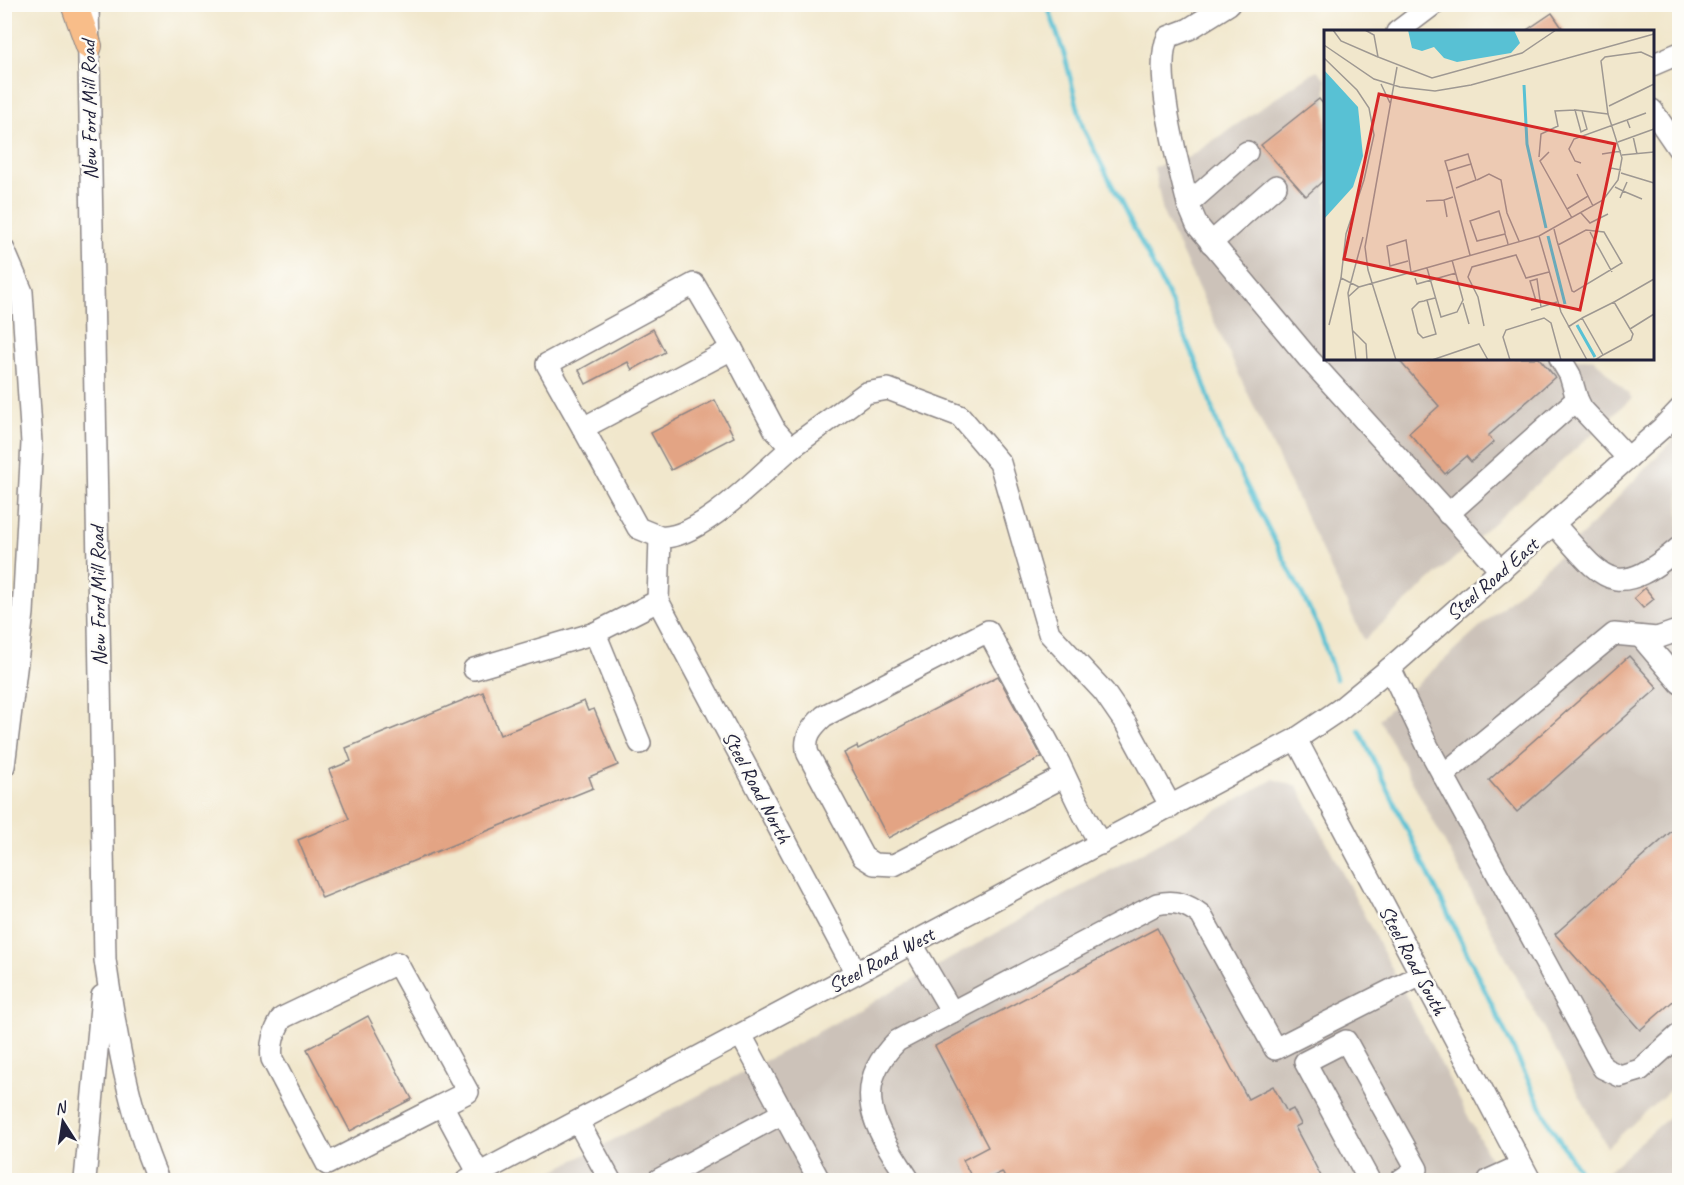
<svg xmlns="http://www.w3.org/2000/svg" width="1684" height="1185" font-family="Caveat,sans-serif">
<style>
.industrial{fill:#ccc2b9}
.lines{fill:none;stroke-linecap:round;stroke-linejoin:round}
.stream{stroke:#58c1d4;stroke-width:4.5}
.building{fill:#e3a484}
.minor-casing{stroke:#8a8484;stroke-width:24}
.major-casing{stroke:#8a8484;stroke-width:28}
.minor{stroke:#fff;stroke-width:21}
.major{stroke:#f8bd89;stroke-width:26}
.labels{text-anchor:middle;dominant-baseline:central;stroke-width:5;stroke-linejoin:round;paint-order:stroke}
.street-label{font-size:21px;fill:#22223b;stroke:#fdfcf7}
.inset-river{fill:none;stroke:#58c1d4;stroke-width:3}
.inset-road{fill:none;stroke:#9e9892;stroke-width:1.5}
.view{fill:#d62828;fill-opacity:0.15;stroke:#d62828;stroke-width:3}
.inset-edge{fill:none;stroke:#22223b;stroke-width:3}
</style>
<rect width="100%" height="100%" fill="#fdfcf7"/>
<filter id="ink" filterUnits="userSpaceOnUse"><feTurbulence type="fractalNoise" baseFrequency=".0167" numOctaves="2"/><feDisplacementMap in="SourceGraphic" scale="12" xChannelSelector="R" yChannelSelector="G"/><feConvolveMatrix kernelMatrix="1 2 1 2 8 2 1 2 1" color-interpolation-filters="sRGB"/></filter>
<filter id="wash" filterUnits="userSpaceOnUse"><feTurbulence type="fractalNoise" baseFrequency=".008" numOctaves="4" result="noise"/><feDisplacementMap in="SourceGraphic" scale="24" xChannelSelector="R" yChannelSelector="G"/><feGaussianBlur stdDeviation="1.35" result="paint"/><feColorMatrix in="noise" values="0 0 0 0 0 0 0 0 0 0 0 0 0 0 0 0 0 1.4 0 .05"/><feComposite in="paint" operator="in"/></filter>
<g filter="url(#wash)">
<rect width="100%" height="100%" fill="#f1e7cc"/>
<!-- industrial -->
<g class="industrial">
<polygon points="1317,70 1326,79 1326,358 1594,359 1632,398 1364,640 1163,213 1154,167 1189,157"/>
<polygon points="1679,433 1679,1082 1607,1147 1379,719 1584,533"/>
<polygon points="1274,779 1298,787 1501,1180 536,1180 784,1051"/>
<polygon points="1679,1108 1679,1180 1611,1180 1605,1174"/>
</g>
<g class="lines">
<!-- stream -->
<g class="stream">
<polyline points="1047,4 1065,57 1083,128 1167,293 1200,372 1223,439 1318,626 1336,679"/>
<polyline points="1359,730 1551,1127 1578,1169"/>
</g>
</g>
<g id="blocks">
<!-- building -->
<g class="building">
<polygon points="1552,13 1565,32 1524,32"/>
<polygon points="1319,99 1326,107 1326,178 1306,196 1261,145"/>
<polygon points="653,329 665,352 632,370 628,362 586,384 579,370"/>
<polygon points="1397,358 1539,358 1555,377 1488,436 1494,442 1471,462 1466,456 1445,474 1409,433 1439,406"/>
<polygon points="715,400 734,437 671,470 651,433"/>
<polygon points="1645,588 1654,599 1643,608 1634,598"/>
<polygon points="1629,656 1658,688 1517,812 1489,780"/>
<polygon points="998,676 1042,757 888,838 844,753 857,746 858,749"/>
<polygon points="483,692 500,735 584,701 588,711 594,709 618,765 589,777 593,788 322,898 298,840 349,819 329,770 351,761 346,748"/>
<polygon points="1680,824 1680,995 1640,1030 1555,934"/>
<polygon points="1157,928 1248,1099 1273,1086 1287,1112 1293,1109 1301,1124 1295,1127 1323,1180 1006,1180 1002,1172 986,1180 973,1180 963,1160 988,1147 935,1046"/>
<polygon points="368,1016 412,1099 350,1131 307,1049"/>
</g>
</g>
</g>
<g filter="url(#ink)">
<use href="#blocks" fill-opacity="0" stroke="#8a8484" stroke-width="1.5"/>
<g class="lines">
<!-- minor casing -->
<g class="minor-casing">
<g id="minor">
<path d="M88,4L105,960C116,1035 128,1110 158,1180"/>
<polyline points="1397,32 1434,4"/>
<polyline points="1652,65 1680,53"/>
<polyline points="1652,110 1680,151"/>
<polyline points="1247,152 1188,204 1197,225 1308,358 1501,571"/>
<path d="M1188,204C1179,168 1152,69 1168,37L1189,29L1229,4"/>
<polyline points="1211,243 1276,186"/>
<polyline points="4,250 22,292 32,443 23,613 4,766"/>
<polyline points="1560,358 1570,375 1577,399"/>
<polyline points="583,428 547,364 694,284 732,349"/>
<polyline points="791,448 866,393 888,389 960,416 1000,463 1049,633 1104,692 1126,724 1171,807"/>
<polyline points="1448,514 1577,399 1582,409 1628,458"/>
<path d="M1554,524C1604,579 1613,604 1680,547"/>
<path d="M660,537C698,541 762,473 791,448L775,430L732,349L583,428L638,528L660,537L658,601L856,973"/>
<polyline points="1641,637 1680,683"/>
<polyline points="1390,668 1428,747 1603,1068 1620,1076 1640,1070 1680,1034"/>
<polyline points="474,669 595,633"/>
<polyline points="1296,739 1530,1180"/>
<polyline points="640,743 595,633 658,601"/>
<polyline points="1443,775 1614,634 1657,638 1680,630"/>
<path d="M1065,776L894,865L874,864L863,857L808,754C803,737 812,727 824,716L988,631L1059,763C1072,791 1084,818 1101,844"/>
<polyline points="912,944 952,1012"/>
<polyline points="741,1035 819,1180"/>
<path d="M442,1105L327,1164L272,1059C270,1043 274,1032 282,1018L397,963L468,1092L442,1105L479,1174"/>
<polyline points="578,1122 610,1180"/>
<polyline points="85,1180 102,996"/>
<polyline points="467,1180 1296,739 1339,710 1390,668 1662,428 1680,409"/>
<polyline points="658,1180 783,1113"/>
<path d="M909,1180C879,1133 846,1091 897,1041L1157,904C1175,900 1187,904 1201,915L1275,1049L1421,975"/>
<polyline points="1369,1180 1305,1062 1346,1041 1417,1169 1401,1180"/>
<polyline points="1489,1180 1522,1165"/>
</g>
</g>
<!-- major casing -->
<g class="major-casing">
<polyline id="major" points="74,4 89,46"/>
</g>
<!-- minor -->
<use href="#minor" class="minor"/>
<!-- major -->
<use href="#major" class="major"/>
</g>
</g>
<g class="labels">
<!-- street labels -->
<g class="street-label">
<text transform="translate(89 110) rotate(-91)">New Ford Mill Road</text>
<text transform="translate(1492 579) rotate(-41)">Steel Road East</text>
<text transform="translate(98 596) rotate(-91)">New Ford Mill Road</text>
<text transform="translate(757 787) rotate(62)">Steel Road North</text>
<text transform="translate(881 960) rotate(-28)">Steel Road West</text>
<text transform="translate(1413 960) rotate(62)">Steel Road South</text>
</g>
</g>
<!-- overview -->
<g transform="translate(1324 30)">
<rect width="330" height="330" fill="#f1e7cc"/>
<path d="M84,0H190L196,13L187,23L133,32L120,28L110,17L98,21L88,18ZM0,40L34,77L39,126L29,157L0,189Z" fill="#58c1d4"/>
<path class="inset-river" d="M200,55L203,114L222,198M224,206L241,274M253,295L271,327"/>
<path class="inset-road" d="M9,0L17,11L54,27M41,0L50,5L54,27L108,48L198,23L232,0M0,15L50,49L76,57L111,61L147,55L330,4M0,28L33,60L45,78L50,105L40,150L22,204L17,248L5,295M57,54L66,73M285,76L330,54M258,81L263,99L257,102L251,80L284,84M303,90L322,83M309,106L313,124M294,112L330,99M225,122L216,131L248,188M278,124L297,121M298,125L330,122M215,127L217,104L234,96L231,81L251,80M257,133L251,131L245,119L250,109L303,90L306,98M124,141L121,131L144,124L147,134M297,143L330,153M253,144L264,166M283,149L287,138L297,140M153,150L165,144L177,150L183,183L195,211M291,157L299,161L303,152M132,158L152,150L147,134L124,141L146,225M296,168L299,161L318,169M102,171L120,170M243,179L264,166L269,176M257,183L266,193L284,184M123,187L120,170L129,167M230,199L233,211L248,261L250,262L298,233L280,202L262,200L234,215M266,202L288,242M181,204L153,211L146,191L175,181L181,202V204L183,210L184,214M215,206L237,282L263,330M84,231L66,236L63,216L82,210L87,242M103,238L117,287L133,282L139,270L128,230M17,248L35,257M91,248L93,254L132,243M24,267L35,257L215,206L279,170L294,150L298,128L284,84L277,31L281,27L317,22L330,28M103,270L112,304L99,308L94,303L88,279L95,272L100,271L103,270L111,268M215,271H212L206,251L213,249L217,277M139,273L145,294M207,280L233,272M258,288L290,272M160,296L154,267L144,247L148,237L192,225L202,248L225,242M244,297L258,288L279,325L271,330M306,299L330,284M28,300L42,314L43,330M279,325L307,310L309,304L290,272L330,249M32,330L24,263L39,207M72,330L44,240L41,217L73,37M108,330L155,314L164,330M186,330L179,307L182,300L220,288L227,293L237,330"/>
<path class="view" d="M55,64L291,114L256,280L20,229Z"/>
<rect width="330" height="330" class="inset-edge"/>
</g>
<!-- margin -->
<rect width="1684" height="1185" fill="none" stroke="#fdfcf7" stroke-width="24"/>
<!-- north arrow -->
<g transform="translate(63 1122) rotate(348)" stroke="#fdfcf7" stroke-width="4.5" paint-order="stroke">
<path d="M0-4.5L10 22L0 15L-10 22Z" fill="#22223b"/>
<text y="-9" font-size="16" font-weight="bold" text-anchor="middle" fill="#22223b">N</text>
</g>
</svg>
